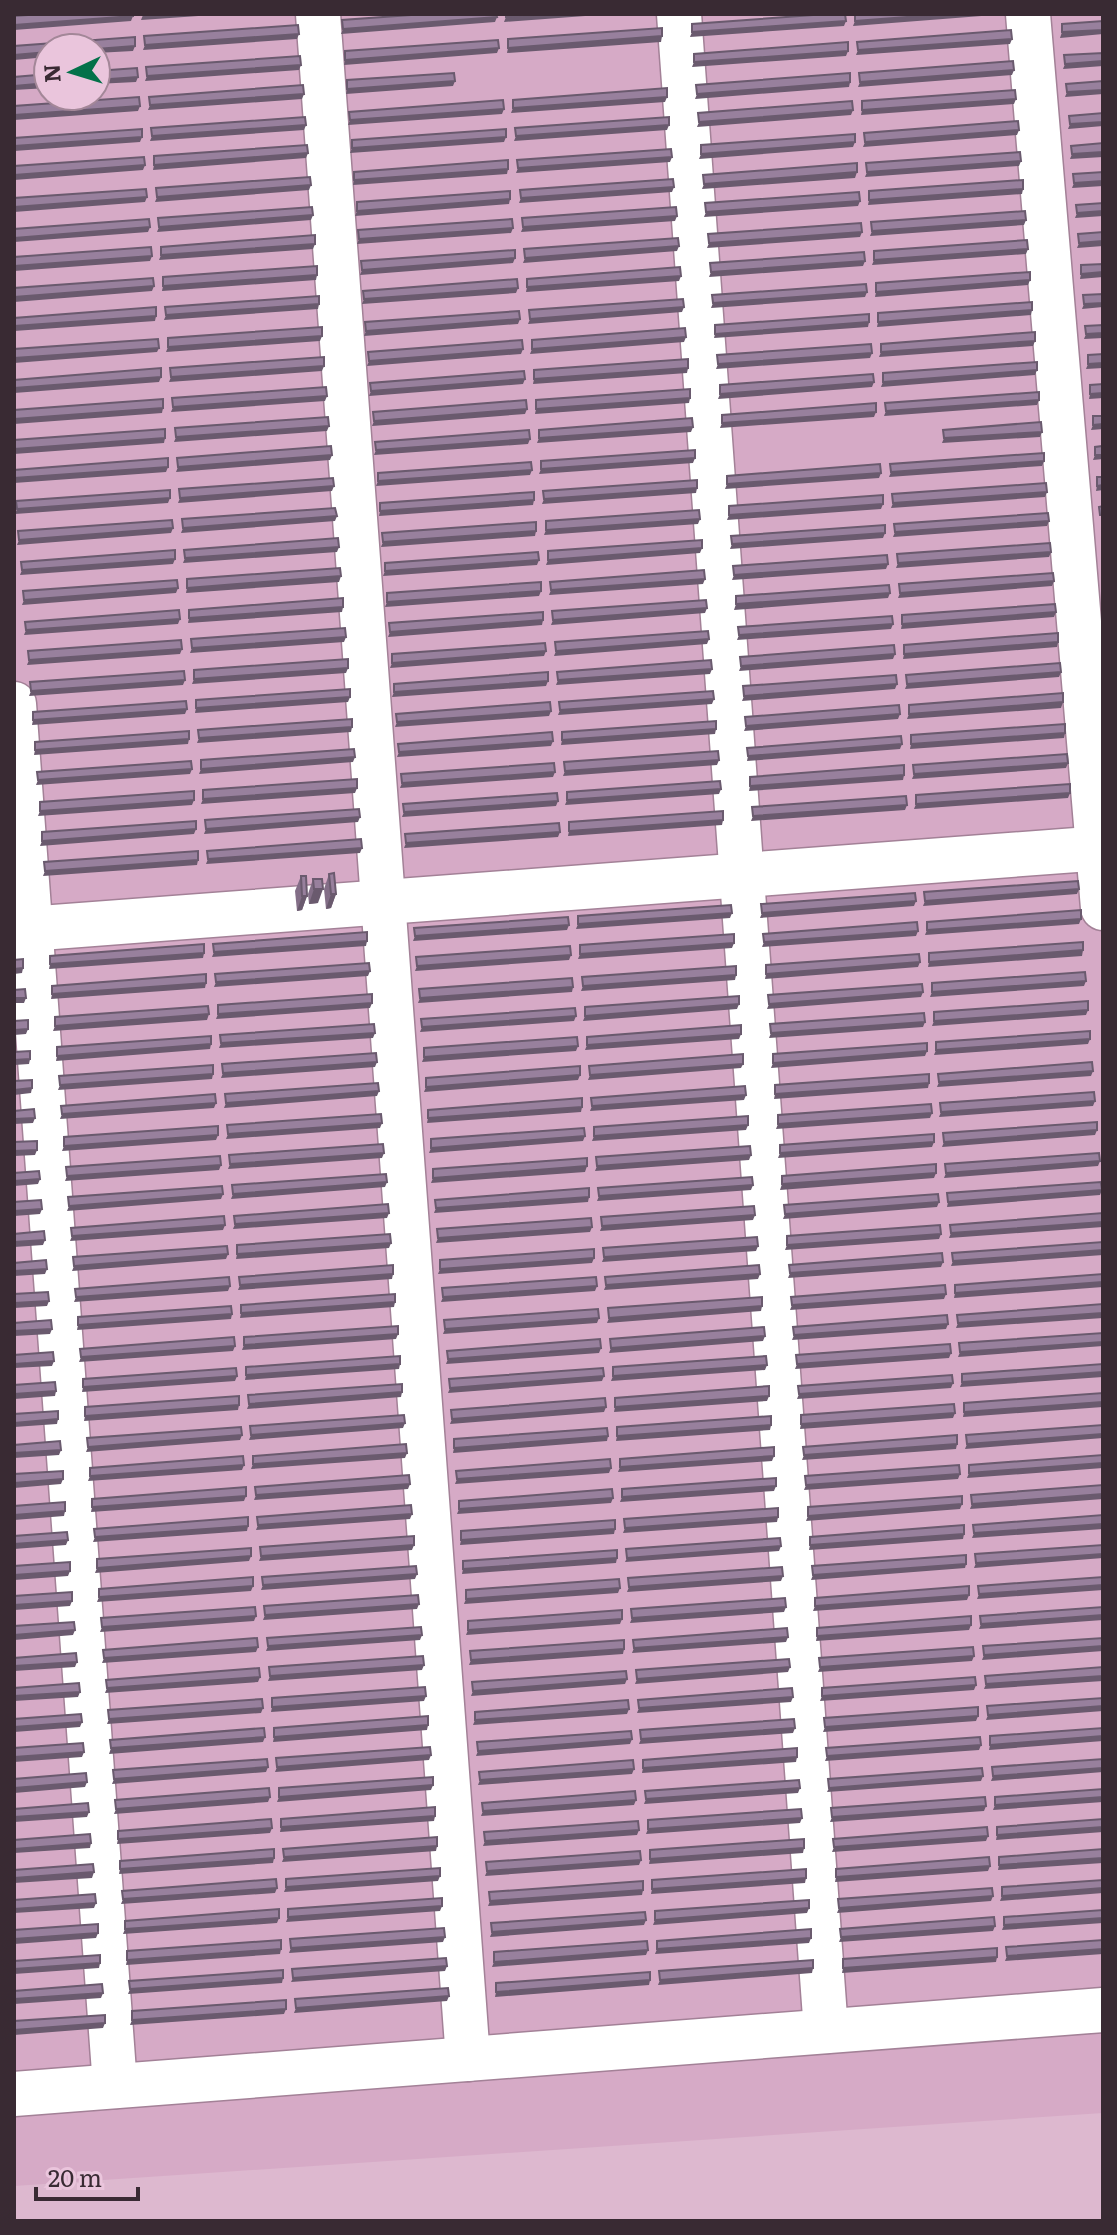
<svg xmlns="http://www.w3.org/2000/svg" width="1117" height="2235" font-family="Literata,serif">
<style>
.built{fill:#d6aac6;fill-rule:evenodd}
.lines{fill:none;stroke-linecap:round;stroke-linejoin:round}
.minor-casing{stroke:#a38197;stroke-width:47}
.minor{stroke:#fff;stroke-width:44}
.wall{fill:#836e87}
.shaded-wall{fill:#6a5a6e}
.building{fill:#98809d;stroke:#6a5a6e;stroke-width:2}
</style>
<rect width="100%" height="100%" fill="#ddb8cf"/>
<!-- built -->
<path class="built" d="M14,14H1103V2113L14,2186ZM48,48H96V96H48Z"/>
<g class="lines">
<!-- minor casing -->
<g class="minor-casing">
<g id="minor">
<polyline points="318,14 468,2059"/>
<polyline points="679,14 826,2031"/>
<polyline points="1028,14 1103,908"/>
<polyline points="14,704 115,2086"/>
<polyline points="14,930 1103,848"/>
<polyline points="14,2094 1103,2010"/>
</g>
</g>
<!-- minor -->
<use href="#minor" class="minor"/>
</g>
<!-- wall -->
<g class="wall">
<polygon points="329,874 336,894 331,908 326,909 324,889"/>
<polygon points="301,876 307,896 302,910 297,911 295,891"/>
<polygon points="313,879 318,903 309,904 308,894"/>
</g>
<!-- shaded-wall -->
<g class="shaded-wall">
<polygon points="160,14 227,14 141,20 143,15"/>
<polygon points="548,14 612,14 504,22 506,17"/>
<polygon points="946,14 1007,14 853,26 855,21"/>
<polygon points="133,16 131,21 14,30 14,25"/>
<polygon points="497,17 495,22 341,34 343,29"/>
<polygon points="846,21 844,26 690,37 692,32"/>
<polygon points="1103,30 1103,34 1060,38 1062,32"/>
<polygon points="299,34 297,39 143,50 145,45"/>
<polygon points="662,36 661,42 507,53 508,48"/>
<polygon points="1012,39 1010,44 856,55 858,50"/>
<polygon points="135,46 133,51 96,53 96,49"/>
<polygon points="499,48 497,53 344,65 345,60"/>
<polygon points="848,51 846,56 692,67 694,62"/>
<polygon points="48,52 48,57 14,60 14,55"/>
<polygon points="1103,61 1103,66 1063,69 1065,64"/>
<polygon points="301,65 299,70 145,81 147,76"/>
<polygon points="1014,70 1012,75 858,87 860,82"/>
<polygon points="138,77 136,82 96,84 96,80"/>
<polygon points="455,81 453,86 346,94 347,89"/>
<polygon points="850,82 849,87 695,99 697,94"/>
<polygon points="48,83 48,88 14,90 14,86"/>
<polygon points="1103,90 1103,94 1065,97 1067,92"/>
<polygon points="304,94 302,99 148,110 150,105"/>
<polygon points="667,97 665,102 511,113 513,108"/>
<polygon points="1016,99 1014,104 861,115 862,110"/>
<polygon points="140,106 138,111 14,120 14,115"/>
<polygon points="504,109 502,114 348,125 350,120"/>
<polygon points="853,110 851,115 697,127 699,122"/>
<polygon points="1103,122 1103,126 1068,129 1070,124"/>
<polygon points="306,125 304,130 150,141 152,136"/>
<polygon points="669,125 667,130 514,141 516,136"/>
<polygon points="1019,130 1017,135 863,147 865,142"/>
<polygon points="142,137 140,142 14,151 14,146"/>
<polygon points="506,137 504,142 350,153 352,148"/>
<polygon points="855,142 853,147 699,159 701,154"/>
<polygon points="1103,152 1103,157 1070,159 1072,154"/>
<polygon points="308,153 306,158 153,170 154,165"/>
<polygon points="672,157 670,162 516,173 518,168"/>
<polygon points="1021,161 1019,166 865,177 867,172"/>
<polygon points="145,165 143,170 14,180 14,175"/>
<polygon points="508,169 507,174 353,185 354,180"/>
<polygon points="857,172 855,178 702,189 704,184"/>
<polygon points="1103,181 1103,186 1072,188 1074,183"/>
<polygon points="311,185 309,190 155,202 157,197"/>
<polygon points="674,187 672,192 519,203 521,198"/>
<polygon points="1023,189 1022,194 868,205 869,200"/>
<polygon points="147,197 145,202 14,212 14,207"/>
<polygon points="510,199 509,204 355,216 357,211"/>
<polygon points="860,201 858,206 704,217 706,212"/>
<polygon points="1103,211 1103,216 1075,218 1077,213"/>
<polygon points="313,215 311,220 157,232 159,227"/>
<polygon points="677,216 675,221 521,232 523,227"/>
<polygon points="1026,220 1024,225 870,236 872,231"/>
<polygon points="150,227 148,232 14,242 14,238"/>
<polygon points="513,228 511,233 357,244 359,239"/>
<polygon points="862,232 860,237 707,248 709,243"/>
<polygon points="1103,241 1103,246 1077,248 1079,243"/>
<polygon points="315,244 313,249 159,260 161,255"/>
<polygon points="679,246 677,251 523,263 525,258"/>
<polygon points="1028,249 1026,254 872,265 874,260"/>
<polygon points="152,256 150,261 14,271 14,266"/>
<polygon points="515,258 513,263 360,275 362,270"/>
<polygon points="865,261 863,266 709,277 711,272"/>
<polygon points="1103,272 1103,277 1080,279 1081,274"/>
<polygon points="317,275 316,280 162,291 163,286"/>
<polygon points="681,276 679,281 526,292 527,287"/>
<polygon points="1030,280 1028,285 875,297 876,292"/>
<polygon points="154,286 152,291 14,302 14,297"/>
<polygon points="518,288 516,293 362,304 364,299"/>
<polygon points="867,292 865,297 711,308 713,303"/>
<polygon points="1103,303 1103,307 1082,309 1084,304"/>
<polygon points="319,304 318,309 164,320 166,315"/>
<polygon points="684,307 682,312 528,324 530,319"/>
<polygon points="1032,310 1031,315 877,327 878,322"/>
<polygon points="156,316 155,321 14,331 14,326"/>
<polygon points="520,319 518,324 364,336 366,331"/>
<polygon points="869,322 868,327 714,338 715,334"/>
<polygon points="1103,333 1103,338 1084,339 1086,334"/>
<polygon points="322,336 320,341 166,352 168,347"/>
<polygon points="686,337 684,342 530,354 532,349"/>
<polygon points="1035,341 1033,346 879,357 881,352"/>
<polygon points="159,348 157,352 14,363 14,358"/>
<polygon points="523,349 521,354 367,366 369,361"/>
<polygon points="872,353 870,358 716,369 718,364"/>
<polygon points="1103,363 1103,368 1086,369 1088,364"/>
<polygon points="324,366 322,371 169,382 171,377"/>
<polygon points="688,368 687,373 533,384 534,379"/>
<polygon points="1037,370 1035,375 881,387 883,382"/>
<polygon points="161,377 159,382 14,393 14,388"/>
<polygon points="525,379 523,384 369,396 371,391"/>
<polygon points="874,382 872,387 718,399 720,394"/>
<polygon points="1103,393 1103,398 1089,399 1090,394"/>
<polygon points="327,396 325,401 171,412 173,407"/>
<polygon points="690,398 689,403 535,414 536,409"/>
<polygon points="1039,400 1037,405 884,416 886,411"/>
<polygon points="163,408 162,413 14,424 14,419"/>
<polygon points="527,409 525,414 372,426 374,421"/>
<polygon points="876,412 874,417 720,428 722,423"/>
<polygon points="1103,424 1103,429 1091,430 1093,425"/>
<polygon points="329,426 327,431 174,442 176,437"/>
<polygon points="693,427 691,432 537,443 539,438"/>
<polygon points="1042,432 1040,437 942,443 944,438"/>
<polygon points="165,438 164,443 14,454 14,449"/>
<polygon points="530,439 528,444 374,455 376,450"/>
<polygon points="332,455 330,460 176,472 178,467"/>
<polygon points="1095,455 1103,455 1103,459 1093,460"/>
<polygon points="695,458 693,463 539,474 541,469"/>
<polygon points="1044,461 1042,466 889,477 891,472"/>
<polygon points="168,467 166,472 14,483 14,478"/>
<polygon points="532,470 530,475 376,486 378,481"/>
<polygon points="881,473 879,478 725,489 727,484"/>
<polygon points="1103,485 1103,490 1096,491 1097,486"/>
<polygon points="334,486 332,491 178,503 180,498"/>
<polygon points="697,488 696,493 542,504 544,499"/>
<polygon points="1047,492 1045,497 891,508 893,503"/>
<polygon points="170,498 168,503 15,514 17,509"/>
<polygon points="534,500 533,505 379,516 380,511"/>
<polygon points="883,504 881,509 727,520 729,515"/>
<polygon points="337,516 335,521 181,533 183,528"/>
<polygon points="700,519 698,524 544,535 546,530"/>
<polygon points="1049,521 1047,526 893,537 895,532"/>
<polygon points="173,528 171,533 17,545 19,540"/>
<polygon points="536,531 535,536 381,547 383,542"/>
<polygon points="885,533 883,538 730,549 732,544"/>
<polygon points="339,547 337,552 183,563 185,558"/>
<polygon points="702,548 700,553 546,565 548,560"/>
<polygon points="1051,552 1049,557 896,568 898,563"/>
<polygon points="175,559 173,564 20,575 22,570"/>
<polygon points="539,560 537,565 383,576 385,571"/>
<polygon points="888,564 886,569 732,580 734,575"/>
<polygon points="341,576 339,582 186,593 187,588"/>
<polygon points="705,579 703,584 549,595 551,590"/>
<polygon points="1054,581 1052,586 898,598 900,593"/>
<polygon points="178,588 176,593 22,605 24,600"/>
<polygon points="541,591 539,596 385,607 387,602"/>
<polygon points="890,593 888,598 734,610 736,604"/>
<polygon points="343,607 342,612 188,623 189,618"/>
<polygon points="707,608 705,613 551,625 553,620"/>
<polygon points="1056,612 1054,617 901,629 902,624"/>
<polygon points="180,619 178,624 24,635 26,630"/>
<polygon points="543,620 542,625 388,637 390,632"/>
<polygon points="893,624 891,629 737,640 739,635"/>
<polygon points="346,637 344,642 190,653 192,648"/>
<polygon points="709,639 707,644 554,656 556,651"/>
<polygon points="1058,642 1057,647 903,659 904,654"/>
<polygon points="182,649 180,654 27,665 29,660"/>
<polygon points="546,651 544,656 390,668 392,663"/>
<polygon points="895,654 893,659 739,671 741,666"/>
<polygon points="348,668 346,673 192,684 194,679"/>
<polygon points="712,669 710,674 556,685 558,680"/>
<polygon points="1061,672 1059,677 905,689 907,684"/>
<polygon points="185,680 183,685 29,696 31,691"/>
<polygon points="548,681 546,686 392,697 394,692"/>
<polygon points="897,684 895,689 742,701 744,696"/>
<polygon points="350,697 348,702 195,713 196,708"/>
<polygon points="714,699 712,704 558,715 560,710"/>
<polygon points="1063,702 1061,708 907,719 909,714"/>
<polygon points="187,709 185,714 32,725 33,720"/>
<polygon points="551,711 549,716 395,727 397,722"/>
<polygon points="900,714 898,719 744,731 746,726"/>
<polygon points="352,727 351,732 197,743 199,738"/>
<polygon points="716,729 715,734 561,745 562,740"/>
<polygon points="1065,733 1064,738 910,749 911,744"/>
<polygon points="189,739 188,744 34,755 35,750"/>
<polygon points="553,741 551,746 397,757 399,752"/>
<polygon points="902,744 900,749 747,761 748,756"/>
<polygon points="355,757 353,762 199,774 201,769"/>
<polygon points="719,760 717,765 563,776 565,771"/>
<polygon points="1068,763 1066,768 912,779 914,774"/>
<polygon points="192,769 190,774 36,785 38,780"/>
<polygon points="555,772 553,777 400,788 402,783"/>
<polygon points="904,775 903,780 749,791 750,786"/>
<polygon points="357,788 355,793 201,804 203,799"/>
<polygon points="721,789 719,794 565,805 567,800"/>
<polygon points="1070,793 1068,798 914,809 916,804"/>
<polygon points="194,800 192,805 38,816 40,811"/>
<polygon points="558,801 556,806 402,817 404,812"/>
<polygon points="907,805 905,810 751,821 753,816"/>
<polygon points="360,817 358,822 204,834 206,829"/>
<polygon points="723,820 722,825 568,836 569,831"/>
<polygon points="196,829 194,834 40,846 42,841"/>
<polygon points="560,832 558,837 404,848 406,843"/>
<polygon points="362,848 360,853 206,864 208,859"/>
<polygon points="198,860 197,865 43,876 45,871"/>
<polygon points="314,889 323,889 318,903 309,904"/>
<polygon points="1079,889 1077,894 923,906 925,901"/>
<polygon points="331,894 336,894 331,908 326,909"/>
<polygon points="302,896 307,896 302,910 297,911"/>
<polygon points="916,901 914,906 760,918 762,913"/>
<polygon points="732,913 730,918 576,929 578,924"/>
<polygon points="1081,919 1079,924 925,935 927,930"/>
<polygon points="569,925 567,930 413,941 415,936"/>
<polygon points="918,931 916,936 762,947 764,942"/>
<polygon points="367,941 366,946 212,957 214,952"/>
<polygon points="734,943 732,948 578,959 580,954"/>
<polygon points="1083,950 1082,956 928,967 929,962"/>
<polygon points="204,953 203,958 49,969 50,964"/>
<polygon points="571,955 569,960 415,971 417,966"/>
<polygon points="920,962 918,967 765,979 766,974"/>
<polygon points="23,968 22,973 14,974 14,969"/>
<polygon points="370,971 368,976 214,987 216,982"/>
<polygon points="736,975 735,980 581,991 583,986"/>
<polygon points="1086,981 1084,986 930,997 932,992"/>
<polygon points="206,983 205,988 51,999 52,994"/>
<polygon points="573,987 572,992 418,1003 420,998"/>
<polygon points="923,992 921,997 767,1009 769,1004"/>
<polygon points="14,998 26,998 24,1003 14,1003"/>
<polygon points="372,1003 370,1008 216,1019 218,1014"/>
<polygon points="739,1004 737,1009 583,1021 585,1016"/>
<polygon points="1088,1010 1086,1015 932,1026 934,1021"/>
<polygon points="209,1014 207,1020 53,1031 55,1026"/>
<polygon points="576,1016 574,1021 420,1032 422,1027"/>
<polygon points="925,1022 923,1027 769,1038 771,1033"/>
<polygon points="28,1029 26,1034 14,1035 14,1030"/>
<polygon points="375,1033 373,1038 219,1048 221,1043"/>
<polygon points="741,1034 739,1039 585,1050 587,1045"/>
<polygon points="1090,1039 1088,1044 934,1055 936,1050"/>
<polygon points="211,1044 210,1049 56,1061 57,1056"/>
<polygon points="578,1046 576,1051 422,1062 424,1057"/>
<polygon points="927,1051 925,1056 771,1068 773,1063"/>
<polygon points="30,1059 29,1064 14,1065 14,1060"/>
<polygon points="377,1062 375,1067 221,1078 223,1073"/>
<polygon points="743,1064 741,1068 588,1080 590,1075"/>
<polygon points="1093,1071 1091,1076 937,1087 939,1082"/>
<polygon points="213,1074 212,1079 58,1090 60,1085"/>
<polygon points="580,1075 578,1080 424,1092 426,1087"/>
<polygon points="929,1083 928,1088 774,1099 775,1094"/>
<polygon points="32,1088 31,1093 14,1095 14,1090"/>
<polygon points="379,1091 377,1096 224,1108 226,1103"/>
<polygon points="746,1095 744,1100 590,1111 592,1106"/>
<polygon points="1095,1101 1093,1106 939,1117 941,1112"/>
<polygon points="216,1103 214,1108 60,1119 62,1114"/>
<polygon points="582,1107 581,1112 427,1123 428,1118"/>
<polygon points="932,1113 930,1118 776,1129 778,1124"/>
<polygon points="35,1118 33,1123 14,1124 14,1119"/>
<polygon points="382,1123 380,1128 226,1139 228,1134"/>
<polygon points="748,1125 746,1130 592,1141 594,1136"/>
<polygon points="1097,1130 1095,1135 942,1147 944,1142"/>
<polygon points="218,1135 216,1140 62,1151 64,1146"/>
<polygon points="585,1136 583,1141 429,1153 431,1148"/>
<polygon points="934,1142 932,1147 778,1158 780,1153"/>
<polygon points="37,1150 35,1155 14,1156 14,1151"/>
<polygon points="384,1153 382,1158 228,1169 230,1164"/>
<polygon points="751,1155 749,1160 595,1171 597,1166"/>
<polygon points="1100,1161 1098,1166 944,1178 946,1173"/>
<polygon points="221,1165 219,1170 65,1181 67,1176"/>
<polygon points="587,1166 585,1172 431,1183 433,1178"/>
<polygon points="936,1173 934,1178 780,1190 782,1184"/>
<polygon points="40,1179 38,1184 14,1186 14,1181"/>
<polygon points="387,1182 385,1187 231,1199 233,1194"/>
<polygon points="753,1185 751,1190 597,1201 599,1196"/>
<polygon points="1102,1190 1100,1195 947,1207 948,1202"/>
<polygon points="223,1194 221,1199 67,1211 69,1206"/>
<polygon points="589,1197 588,1202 434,1213 436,1208"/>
<polygon points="939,1202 937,1207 783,1219 785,1214"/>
<polygon points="42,1209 40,1214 14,1216 14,1211"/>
<polygon points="389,1213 387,1218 233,1229 235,1224"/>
<polygon points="755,1215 753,1220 600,1231 602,1226"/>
<polygon points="1103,1222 1103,1227 949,1238 951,1233"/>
<polygon points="225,1225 223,1230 70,1241 72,1236"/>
<polygon points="592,1227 590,1232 436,1243 438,1238"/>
<polygon points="941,1234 939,1239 785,1250 787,1245"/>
<polygon points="45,1240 43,1245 14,1247 14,1242"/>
<polygon points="391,1243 389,1248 236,1259 237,1254"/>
<polygon points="758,1246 756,1251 602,1262 604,1257"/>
<polygon points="1103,1250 1103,1255 951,1266 953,1261"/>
<polygon points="228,1254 226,1259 72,1271 74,1266"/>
<polygon points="594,1258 592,1263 438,1274 440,1269"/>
<polygon points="943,1262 941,1267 788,1278 790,1273"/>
<polygon points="47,1269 45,1274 14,1276 14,1271"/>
<polygon points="393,1274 392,1279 238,1290 240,1285"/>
<polygon points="760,1274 758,1279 604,1290 606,1285"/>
<polygon points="1103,1282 1103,1287 954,1298 955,1293"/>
<polygon points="230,1286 228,1291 74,1302 76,1297"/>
<polygon points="597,1286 595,1291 441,1302 443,1297"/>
<polygon points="946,1294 944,1299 790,1310 792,1305"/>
<polygon points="49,1301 47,1306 14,1308 14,1303"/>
<polygon points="395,1302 394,1307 240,1318 241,1313"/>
<polygon points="762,1306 761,1311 607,1323 609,1318"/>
<polygon points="1103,1313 1103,1318 956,1328 958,1323"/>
<polygon points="232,1314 231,1319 77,1330 78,1325"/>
<polygon points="599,1318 597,1323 443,1334 445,1329"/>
<polygon points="948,1324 946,1329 792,1340 794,1335"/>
<polygon points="52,1329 50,1334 14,1336 14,1331"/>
<polygon points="398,1334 396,1339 242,1350 244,1345"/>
<polygon points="765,1336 763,1341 609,1353 611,1348"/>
<polygon points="1103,1342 1103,1346 958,1357 960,1352"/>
<polygon points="235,1346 233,1351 79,1362 81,1357"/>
<polygon points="601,1348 599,1353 446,1364 448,1359"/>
<polygon points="951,1353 949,1358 795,1369 797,1364"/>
<polygon points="54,1361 52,1366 14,1368 14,1364"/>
<polygon points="400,1364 399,1369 245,1380 246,1375"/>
<polygon points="767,1365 765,1370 611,1381 613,1376"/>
<polygon points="1103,1372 1103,1377 960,1387 962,1382"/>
<polygon points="237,1376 235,1381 82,1392 83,1387"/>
<polygon points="604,1376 602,1381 448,1393 450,1388"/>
<polygon points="953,1383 951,1388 797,1399 799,1394"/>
<polygon points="56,1391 55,1396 14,1399 14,1394"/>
<polygon points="402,1392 401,1397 247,1409 249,1404"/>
<polygon points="769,1396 767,1401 614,1412 615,1407"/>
<polygon points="1103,1402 1103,1407 963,1417 964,1412"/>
<polygon points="239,1405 238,1410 84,1421 85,1416"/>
<polygon points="606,1407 604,1412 450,1424 452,1419"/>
<polygon points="955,1413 953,1418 800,1429 801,1424"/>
<polygon points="58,1419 57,1424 14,1427 14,1423"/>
<polygon points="405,1423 403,1428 249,1440 251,1435"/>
<polygon points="771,1425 770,1430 616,1441 617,1436"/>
<polygon points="1103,1434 1103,1438 965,1449 967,1444"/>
<polygon points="242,1435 240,1440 86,1452 88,1447"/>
<polygon points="608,1436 607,1441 453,1453 454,1448"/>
<polygon points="957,1444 956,1449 802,1460 804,1455"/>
<polygon points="61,1450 59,1455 14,1458 14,1453"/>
<polygon points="407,1453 405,1458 251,1469 253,1464"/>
<polygon points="774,1456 772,1461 618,1472 620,1467"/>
<polygon points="1103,1463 1103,1468 967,1478 969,1473"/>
<polygon points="244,1465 242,1470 88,1481 90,1476"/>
<polygon points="611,1468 609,1473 455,1484 457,1479"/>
<polygon points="960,1474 958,1479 804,1490 806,1485"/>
<polygon points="63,1479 61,1484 14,1488 14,1483"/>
<polygon points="410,1484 408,1489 254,1500 256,1495"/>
<polygon points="776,1486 774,1491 620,1502 622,1497"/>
<polygon points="1103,1494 1103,1499 970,1509 972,1504"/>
<polygon points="246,1496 244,1501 91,1512 92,1507"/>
<polygon points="613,1498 611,1503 457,1514 459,1509"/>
<polygon points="962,1504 960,1509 806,1521 808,1516"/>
<polygon points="65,1511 64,1516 14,1520 14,1515"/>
<polygon points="412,1514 410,1519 256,1530 258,1525"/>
<polygon points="778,1517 777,1522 623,1533 625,1528"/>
<polygon points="1103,1524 1103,1529 972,1538 974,1533"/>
<polygon points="248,1526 247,1531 93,1542 95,1537"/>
<polygon points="615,1529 614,1534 460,1545 461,1540"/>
<polygon points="964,1534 963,1539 809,1550 810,1545"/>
<polygon points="68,1540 66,1545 14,1549 14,1544"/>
<polygon points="414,1545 412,1550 259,1561 261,1556"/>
<polygon points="781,1546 779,1551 625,1562 627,1558"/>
<polygon points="1103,1554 1103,1558 974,1568 976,1563"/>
<polygon points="251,1556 249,1561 95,1573 97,1568"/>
<polygon points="617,1558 616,1563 462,1574 463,1569"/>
<polygon points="966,1564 965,1568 811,1580 813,1575"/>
<polygon points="70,1571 68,1576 14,1580 14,1575"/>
<polygon points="417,1574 415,1579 261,1590 263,1585"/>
<polygon points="783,1576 781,1581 627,1592 629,1587"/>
<polygon points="1103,1585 1103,1590 977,1599 979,1594"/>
<polygon points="253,1586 251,1591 97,1602 99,1597"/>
<polygon points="620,1588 618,1593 464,1604 466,1599"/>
<polygon points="969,1595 967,1600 813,1611 815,1606"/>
<polygon points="72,1601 70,1606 14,1610 14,1605"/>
<polygon points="419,1604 417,1609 263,1620 265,1615"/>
<polygon points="786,1607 784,1612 630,1623 632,1618"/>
<polygon points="1103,1615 1103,1620 979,1629 981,1624"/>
<polygon points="256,1616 254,1621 100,1632 102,1627"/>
<polygon points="622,1619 620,1624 466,1635 468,1630"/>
<polygon points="971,1625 969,1630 816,1641 817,1636"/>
<polygon points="75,1630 73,1635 14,1640 14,1635"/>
<polygon points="422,1635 420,1640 266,1651 268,1646"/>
<polygon points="788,1637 786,1642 632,1653 634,1648"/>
<polygon points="1103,1646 1103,1651 982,1660 984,1655"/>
<polygon points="258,1647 256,1652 102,1663 104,1658"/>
<polygon points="624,1649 623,1654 469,1665 471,1660"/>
<polygon points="974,1656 972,1661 818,1672 820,1667"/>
<polygon points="77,1662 75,1667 14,1671 14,1666"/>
<polygon points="424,1665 422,1670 268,1681 270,1676"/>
<polygon points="790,1667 788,1672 635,1684 637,1679"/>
<polygon points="1103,1676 1103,1681 984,1689 986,1684"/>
<polygon points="260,1677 258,1682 105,1693 107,1688"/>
<polygon points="627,1679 625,1684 471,1696 473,1691"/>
<polygon points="976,1685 974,1690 820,1701 822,1696"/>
<polygon points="80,1692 78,1697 14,1701 14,1696"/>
<polygon points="426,1696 424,1701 271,1712 272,1707"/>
<polygon points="793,1697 791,1702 637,1713 639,1708"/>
<polygon points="1103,1706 1103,1711 986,1720 988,1715"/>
<polygon points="263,1708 261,1713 107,1724 109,1719"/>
<polygon points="629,1709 627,1714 473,1725 475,1720"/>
<polygon points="978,1716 976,1721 823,1732 825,1727"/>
<polygon points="82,1722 80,1727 14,1732 14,1727"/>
<polygon points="428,1725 427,1730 273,1742 274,1737"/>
<polygon points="795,1728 793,1733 639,1744 641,1739"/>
<polygon points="1103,1736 1103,1741 989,1750 990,1745"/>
<polygon points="265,1737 263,1742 109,1754 111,1748"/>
<polygon points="632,1739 630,1744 476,1756 478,1751"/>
<polygon points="981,1745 979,1750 825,1761 827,1756"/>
<polygon points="84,1752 82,1757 14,1762 14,1757"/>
<polygon points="431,1755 429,1760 275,1772 277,1767"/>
<polygon points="797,1757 796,1762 642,1773 643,1768"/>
<polygon points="268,1767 266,1772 112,1784 114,1779"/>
<polygon points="1103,1768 1103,1772 991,1781 993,1776"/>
<polygon points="634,1769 632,1774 478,1785 480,1780"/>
<polygon points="983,1776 981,1781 827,1792 829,1788"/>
<polygon points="87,1782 85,1787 14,1793 14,1788"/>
<polygon points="433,1785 431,1790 277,1802 279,1797"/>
<polygon points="800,1788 798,1793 644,1804 646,1799"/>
<polygon points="270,1797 268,1802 114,1814 116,1809"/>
<polygon points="1103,1797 1103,1802 993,1810 995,1805"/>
<polygon points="636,1800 634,1805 481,1816 483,1811"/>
<polygon points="986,1806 984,1811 830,1822 832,1817"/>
<polygon points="89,1812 87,1817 14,1822 14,1817"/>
<polygon points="435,1816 434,1821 280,1832 281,1827"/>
<polygon points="802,1818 800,1823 646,1834 648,1829"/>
<polygon points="1103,1827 1103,1832 996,1840 997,1835"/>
<polygon points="272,1828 270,1833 117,1844 118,1839"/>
<polygon points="639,1830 637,1835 483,1846 485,1841"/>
<polygon points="988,1836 986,1841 832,1852 834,1847"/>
<polygon points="91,1843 90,1848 14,1853 14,1849"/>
<polygon points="437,1846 436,1851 282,1862 284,1857"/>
<polygon points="804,1848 803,1853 649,1864 650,1859"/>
<polygon points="274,1858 273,1863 119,1874 120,1869"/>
<polygon points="1103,1858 1103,1863 998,1870 999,1865"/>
<polygon points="641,1860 639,1865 485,1876 487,1871"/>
<polygon points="990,1866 988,1871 835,1882 836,1877"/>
<polygon points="94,1872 92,1878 14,1883 14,1878"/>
<polygon points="440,1876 438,1881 284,1892 286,1887"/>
<polygon points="806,1878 805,1883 651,1894 652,1889"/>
<polygon points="277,1888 275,1893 121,1904 123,1899"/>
<polygon points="1103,1888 1103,1893 1000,1901 1002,1896"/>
<polygon points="643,1890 642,1895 488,1906 490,1901"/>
<polygon points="993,1896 991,1901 837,1913 839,1908"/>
<polygon points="96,1903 94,1908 14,1913 14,1909"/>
<polygon points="442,1906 440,1911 286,1922 288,1917"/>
<polygon points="809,1908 807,1913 653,1925 655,1920"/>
<polygon points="279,1918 277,1923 123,1934 125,1929"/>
<polygon points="1103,1918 1103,1923 1002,1930 1004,1925"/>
<polygon points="646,1920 644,1925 490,1937 492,1932"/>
<polygon points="995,1926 993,1931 839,1942 841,1937"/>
<polygon points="98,1933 96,1938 14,1944 14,1939"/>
<polygon points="445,1937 443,1942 289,1953 291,1948"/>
<polygon points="811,1938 809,1943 655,1954 657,1949"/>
<polygon points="281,1949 280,1954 126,1965 127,1960"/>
<polygon points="1103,1949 1103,1954 1005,1961 1007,1956"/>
<polygon points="648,1950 646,1955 492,1967 494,1962"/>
<polygon points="997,1957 996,1962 842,1973 843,1968"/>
<polygon points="100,1963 99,1968 14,1974 14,1969"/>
<polygon points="447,1966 445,1971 291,1982 293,1978"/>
<polygon points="813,1968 812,1973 658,1985 660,1980"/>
<polygon points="283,1978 282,1983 128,1994 130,1989"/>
<polygon points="650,1980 649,1985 495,1997 496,1992"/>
<polygon points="103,1993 101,1998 14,2004 14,1999"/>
<polygon points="449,1996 447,2001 294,2013 296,2008"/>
<polygon points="286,2009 284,2014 130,2025 132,2020"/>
<polygon points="105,2023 103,2028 14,2035 14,2030"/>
</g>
<!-- building -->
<g class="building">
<polygon points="42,14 133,14 133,16 14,25 14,16"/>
<polygon points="425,14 496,14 497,17 343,29 342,20"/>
<polygon points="506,14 548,14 506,17"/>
<polygon points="827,14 845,14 846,21 692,32 692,24"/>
<polygon points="855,14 946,14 855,21"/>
<polygon points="1103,21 1103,30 1062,32 1062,24"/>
<polygon points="298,25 299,34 145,45 144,36"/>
<polygon points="662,28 662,36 508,48 508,39"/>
<polygon points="1011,30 1012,39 858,50 857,42"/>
<polygon points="135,37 135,46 96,49 48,48 48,52 14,55 14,46"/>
<polygon points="498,40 499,48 345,60 345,51"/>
<polygon points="848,42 848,51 694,62 694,54"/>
<polygon points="1103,53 1103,61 1065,64 1064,55"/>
<polygon points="300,56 301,65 147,76 146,67"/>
<polygon points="1013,61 1014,70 860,82 859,73"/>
<polygon points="137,68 138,77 96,80 96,71"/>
<polygon points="454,73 455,81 347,89 347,80"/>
<polygon points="850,73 850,82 697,94 696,85"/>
<polygon points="48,74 48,83 14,86 14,77"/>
<polygon points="1103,81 1103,90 1067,92 1066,84"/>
<polygon points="303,85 304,94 150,105 149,97"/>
<polygon points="667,88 667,97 513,108 513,100"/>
<polygon points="1015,90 1016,99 862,110 862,101"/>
<polygon points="139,97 140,106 14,115 14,106"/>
<polygon points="503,100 504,109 350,120 349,112"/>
<polygon points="852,101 853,110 699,122 698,113"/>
<polygon points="1103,113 1103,122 1070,124 1069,116"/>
<polygon points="305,117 306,125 152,136 151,128"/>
<polygon points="669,117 669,125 516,136 515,128"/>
<polygon points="1018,121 1019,130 865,142 864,133"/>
<polygon points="142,129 142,137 14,146 14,138"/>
<polygon points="506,129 506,137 352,148 352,140"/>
<polygon points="855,134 855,142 701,154 701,145"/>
<polygon points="1103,143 1103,152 1072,154 1071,146"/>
<polygon points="307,145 308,153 154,165 154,156"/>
<polygon points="671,149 672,157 518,168 517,160"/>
<polygon points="1020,152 1021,161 867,172 866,163"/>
<polygon points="144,157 145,165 14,175 14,166"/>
<polygon points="508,160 508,169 354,180 354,172"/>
<polygon points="857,163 857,172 704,184 703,175"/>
<polygon points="1103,172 1103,181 1074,183 1073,174"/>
<polygon points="310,177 311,185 157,197 156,188"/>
<polygon points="673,179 674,187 521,198 520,190"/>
<polygon points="1023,180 1023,189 869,200 869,191"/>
<polygon points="146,189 147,197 14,207 14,198"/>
<polygon points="510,191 510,199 357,211 357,202"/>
<polygon points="859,192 860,201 706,212 705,203"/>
<polygon points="1103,203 1103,211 1077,213 1076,205"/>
<polygon points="312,207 313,215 159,227 158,218"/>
<polygon points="676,207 677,216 523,227 522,218"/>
<polygon points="1025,211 1026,220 872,231 871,222"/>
<polygon points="149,219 150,227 14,238 14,229"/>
<polygon points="512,219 513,228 359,239 358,230"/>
<polygon points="861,223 862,232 709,243 708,234"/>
<polygon points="1103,232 1103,241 1079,243 1078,234"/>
<polygon points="315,235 315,244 161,255 161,247"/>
<polygon points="678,238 679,246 525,258 524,249"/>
<polygon points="1027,240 1028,249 874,260 874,251"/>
<polygon points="151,247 152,256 14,266 14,257"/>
<polygon points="515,250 515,258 362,270 361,261"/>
<polygon points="864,252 865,261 711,272 710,263"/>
<polygon points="1103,264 1103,272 1081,274 1081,265"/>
<polygon points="317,266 317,275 163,286 163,277"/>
<polygon points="680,267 681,276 527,287 527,279"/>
<polygon points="1030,272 1030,280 876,292 876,283"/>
<polygon points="153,278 154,286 14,297 14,288"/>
<polygon points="517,279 518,288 364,299 363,291"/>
<polygon points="866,284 867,292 713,303 712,295"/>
<polygon points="1103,294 1103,303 1084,304 1083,295"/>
<polygon points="319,296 319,304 166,315 165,307"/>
<polygon points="683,299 684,307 530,319 529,310"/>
<polygon points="1032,302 1032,310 878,322 878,313"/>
<polygon points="156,307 156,316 14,326 14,318"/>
<polygon points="519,311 520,319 366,331 365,322"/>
<polygon points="869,314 869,322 715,334 715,325"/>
<polygon points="1103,325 1103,333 1086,334 1085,326"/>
<polygon points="322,327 322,336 168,347 168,338"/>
<polygon points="685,328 686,337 532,349 532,340"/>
<polygon points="1035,332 1035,341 881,352 881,344"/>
<polygon points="158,339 159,348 14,358 14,349"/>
<polygon points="522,340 523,349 369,361 368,352"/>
<polygon points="871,344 872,353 718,364 717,355"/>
<polygon points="1103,354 1103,363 1088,364 1088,355"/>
<polygon points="324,357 324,366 171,377 170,368"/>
<polygon points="688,359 688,368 534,379 534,370"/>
<polygon points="1037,362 1037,370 883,382 883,373"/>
<polygon points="161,368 161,377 14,388 14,380"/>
<polygon points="524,371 525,379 371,391 370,383"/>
<polygon points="873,374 874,382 720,394 720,385"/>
<polygon points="1103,384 1103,393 1090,394 1090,385"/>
<polygon points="326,387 327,396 173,407 172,398"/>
<polygon points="690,389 690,398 536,409 536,400"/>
<polygon points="1039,392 1039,400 886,411 885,403"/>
<polygon points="163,399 163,408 14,419 14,410"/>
<polygon points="526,400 527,409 374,421 373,412"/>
<polygon points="876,403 876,412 722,423 722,415"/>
<polygon points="1093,416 1103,416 1103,424 1093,425"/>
<polygon points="328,417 329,426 176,437 175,428"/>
<polygon points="692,418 693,427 539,438 539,430"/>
<polygon points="1041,422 1042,432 944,438 943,430"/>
<polygon points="165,429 165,438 14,449 14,440"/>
<polygon points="529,430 530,439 376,450 375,442"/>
<polygon points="331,446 332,455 178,467 177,458"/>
<polygon points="1103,446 1103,455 1095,455 1095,447"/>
<polygon points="695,450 695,458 541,469 541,461"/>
<polygon points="1044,453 1044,461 891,472 890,464"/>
<polygon points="168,458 168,467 14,478 14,470"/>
<polygon points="531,462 532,470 378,481 378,473"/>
<polygon points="880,464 881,473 727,484 727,476"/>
<polygon points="1097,477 1103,477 1103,485 1097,486"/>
<polygon points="333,478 334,486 180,498 179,489"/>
<polygon points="697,480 697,488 544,499 543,491"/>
<polygon points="1046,483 1047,492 893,503 892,494"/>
<polygon points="170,490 170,498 17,509 16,501"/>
<polygon points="534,492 534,500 380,511 380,503"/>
<polygon points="883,495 883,504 729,515 729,506"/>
<polygon points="1103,506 1103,515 1100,515 1099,507"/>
<polygon points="335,508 337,516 183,528 182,519"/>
<polygon points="699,510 700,519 546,530 546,521"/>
<polygon points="1048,513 1049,521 895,532 894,524"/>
<polygon points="172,520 173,528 19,540 18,531"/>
<polygon points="536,522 536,531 383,542 382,533"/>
<polygon points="885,525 885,533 732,544 731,536"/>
<polygon points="338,538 339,547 185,558 184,550"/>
<polygon points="702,540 702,548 548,560 548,551"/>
<polygon points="1050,543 1051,552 898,563 897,554"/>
<polygon points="175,550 175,559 22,570 21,562"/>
<polygon points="538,552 539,560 385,571 385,563"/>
<polygon points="887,555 888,564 734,575 733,566"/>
<polygon points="340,568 341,576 187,588 187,579"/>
<polygon points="704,570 705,579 551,590 550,582"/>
<polygon points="1053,573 1054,581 900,593 899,584"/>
<polygon points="177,580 178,588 24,600 23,591"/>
<polygon points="541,582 541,591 387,602 387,593"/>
<polygon points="889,585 890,593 736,604 736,596"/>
<polygon points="343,598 343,607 189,618 189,610"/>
<polygon points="706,600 707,608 553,620 552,611"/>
<polygon points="1055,604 1056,612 902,624 902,615"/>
<polygon points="179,610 180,619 26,630 25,622"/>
<polygon points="543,612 543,620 390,632 389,623"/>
<polygon points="892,616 893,624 739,635 738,627"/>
<polygon points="345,628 346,637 192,648 191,639"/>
<polygon points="708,631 709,639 556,651 555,642"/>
<polygon points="1058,633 1058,642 904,654 904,645"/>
<polygon points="181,640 182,649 29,660 28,651"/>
<polygon points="545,643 546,651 392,663 392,654"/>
<polygon points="894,645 895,654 741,666 740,657"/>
<polygon points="348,659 348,668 194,679 194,670"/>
<polygon points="711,660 712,669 558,680 557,672"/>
<polygon points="1060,663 1061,672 907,684 906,675"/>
<polygon points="184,671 185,680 31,691 30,682"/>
<polygon points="548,672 548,681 394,692 394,684"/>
<polygon points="896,675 897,684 744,696 743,686"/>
<polygon points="350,689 350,697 196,708 196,700"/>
<polygon points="713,691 714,699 560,710 559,702"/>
<polygon points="1063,693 1063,702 909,714 909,705"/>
<polygon points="186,701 187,709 33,720 33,712"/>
<polygon points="550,702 551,711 397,722 396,714"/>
<polygon points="899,705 900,714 746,726 745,717"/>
<polygon points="352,719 352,727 199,738 198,730"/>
<polygon points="716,721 716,729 562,740 562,732"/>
<polygon points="1065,724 1065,733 911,744 911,735"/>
<polygon points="189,731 189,739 35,750 35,742"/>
<polygon points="552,732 553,741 399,752 398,744"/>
<polygon points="901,736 902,744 748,756 747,748"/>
<polygon points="354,749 355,757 201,769 201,760"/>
<polygon points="718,751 719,760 565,771 564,762"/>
<polygon points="1067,754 1068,763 914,774 913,765"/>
<polygon points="191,761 192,769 38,780 37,772"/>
<polygon points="554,763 555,772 402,783 401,774"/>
<polygon points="904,765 904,775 750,786 750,777"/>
<polygon points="357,779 357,788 203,799 203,790"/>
<polygon points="720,781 721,789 567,800 567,792"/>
<polygon points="1070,784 1070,793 916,804 916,795"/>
<polygon points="194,791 194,800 40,811 40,802"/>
<polygon points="557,793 558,801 404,812 403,804"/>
<polygon points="906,796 907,805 753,816 752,807"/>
<polygon points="359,809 360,817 206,829 205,820"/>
<polygon points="723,811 723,820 569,831 569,822"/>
<polygon points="196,821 196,829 42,841 42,832"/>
<polygon points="559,823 560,832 406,843 405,834"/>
<polygon points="361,839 362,848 208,859 207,851"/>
<polygon points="198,851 198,860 45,871 44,862"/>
<polygon points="334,873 336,894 331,894 329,874"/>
<polygon points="301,876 306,876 307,896 302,896"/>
<polygon points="313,879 322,879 323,889 314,889"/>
<polygon points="1078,881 1079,889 925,901 924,892"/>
<polygon points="915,893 916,901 762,913 761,904"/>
<polygon points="731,905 732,913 578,924 578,916"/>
<polygon points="1081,910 1081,919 927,930 927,922"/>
<polygon points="568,917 569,925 415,936 414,928"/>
<polygon points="917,922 918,931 764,942 763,934"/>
<polygon points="367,932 367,941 214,952 213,944"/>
<polygon points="734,934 734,943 580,954 580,945"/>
<polygon points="1083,942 1083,950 929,962 929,953"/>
<polygon points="204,944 204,953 50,964 50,956"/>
<polygon points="570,946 571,955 417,966 416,957"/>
<polygon points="919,954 920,962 766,974 766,965"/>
<polygon points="23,959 23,968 14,969 14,960"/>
<polygon points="369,963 370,971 216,982 215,974"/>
<polygon points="736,966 736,975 583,986 582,977"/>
<polygon points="1085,972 1086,981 932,992 932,983"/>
<polygon points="206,974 206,983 52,994 52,986"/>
<polygon points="572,978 573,987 420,998 419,989"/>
<polygon points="922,984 923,992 769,1004 768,995"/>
<polygon points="25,989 26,998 14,998 14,990"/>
<polygon points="372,994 372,1003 218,1014 218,1005"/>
<polygon points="739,996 739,1004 585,1016 585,1007"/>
<polygon points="1088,1001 1088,1010 934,1021 934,1012"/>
<polygon points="208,1006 209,1014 55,1026 55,1017"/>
<polygon points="575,1008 576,1016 422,1027 421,1019"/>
<polygon points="924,1013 925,1022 771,1033 770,1024"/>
<polygon points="28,1020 28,1029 14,1030 14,1021"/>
<polygon points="374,1024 375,1033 221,1043 220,1035"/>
<polygon points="741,1025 741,1034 587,1045 587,1037"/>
<polygon points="1090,1031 1090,1039 936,1050 936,1042"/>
<polygon points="211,1036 211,1044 57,1056 57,1047"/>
<polygon points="577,1037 578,1046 424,1057 424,1048"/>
<polygon points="927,1043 927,1051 773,1063 773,1054"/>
<polygon points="30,1051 30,1059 14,1060 14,1052"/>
<polygon points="376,1053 377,1062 223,1073 222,1064"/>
<polygon points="743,1054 743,1064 590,1075 589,1066"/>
<polygon points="1092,1062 1093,1071 939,1082 938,1074"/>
<polygon points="213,1065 213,1074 60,1085 59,1076"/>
<polygon points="580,1066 580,1075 426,1087 426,1078"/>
<polygon points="929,1074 929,1083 775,1094 775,1085"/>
<polygon points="32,1080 32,1088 14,1090 14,1081"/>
<polygon points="378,1083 379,1091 226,1103 225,1094"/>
<polygon points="745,1086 746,1095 592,1106 591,1098"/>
<polygon points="1094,1092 1095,1101 941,1112 940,1103"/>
<polygon points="215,1094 216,1103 62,1114 61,1106"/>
<polygon points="582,1098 582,1107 428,1118 428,1110"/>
<polygon points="931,1104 932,1113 778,1124 778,1115"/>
<polygon points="34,1109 35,1118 14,1119 14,1111"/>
<polygon points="381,1114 382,1123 228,1134 227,1125"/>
<polygon points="748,1116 748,1125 594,1136 594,1127"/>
<polygon points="1097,1122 1097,1130 944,1142 943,1133"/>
<polygon points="218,1126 218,1135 64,1146 64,1137"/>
<polygon points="584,1128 585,1136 431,1148 431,1139"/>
<polygon points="934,1134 934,1142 780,1153 780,1145"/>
<polygon points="37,1141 37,1150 14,1151 14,1142"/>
<polygon points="383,1144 384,1153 230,1164 229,1155"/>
<polygon points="750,1146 751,1155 597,1166 596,1157"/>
<polygon points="1099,1153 1100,1161 946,1173 945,1164"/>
<polygon points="220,1156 221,1165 67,1176 66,1167"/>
<polygon points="587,1158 587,1166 433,1178 433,1169"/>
<polygon points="936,1164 936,1173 782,1184 782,1176"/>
<polygon points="39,1171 40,1179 14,1181 14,1173"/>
<polygon points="386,1174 387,1182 233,1194 232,1185"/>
<polygon points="752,1177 753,1185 599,1196 598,1188"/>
<polygon points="1101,1182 1102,1190 948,1202 947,1193"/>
<polygon points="222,1186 223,1194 69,1206 68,1197"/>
<polygon points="589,1188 589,1197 436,1208 435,1200"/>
<polygon points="938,1194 939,1202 785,1214 784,1205"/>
<polygon points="41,1200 42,1209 14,1211 14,1202"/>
<polygon points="388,1204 389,1213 235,1224 234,1216"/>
<polygon points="754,1206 755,1215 602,1226 601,1217"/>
<polygon points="1103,1213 1103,1222 951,1233 950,1225"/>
<polygon points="224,1216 225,1225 72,1236 71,1228"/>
<polygon points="591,1218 592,1227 438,1238 437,1229"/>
<polygon points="940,1225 941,1234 787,1245 787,1236"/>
<polygon points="44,1231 45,1240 14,1242 14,1234"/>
<polygon points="390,1234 391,1243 237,1254 237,1245"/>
<polygon points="757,1237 758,1246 604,1257 603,1248"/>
<polygon points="1103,1242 1103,1250 953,1261 952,1253"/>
<polygon points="227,1246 228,1254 74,1266 73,1257"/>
<polygon points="594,1249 594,1258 440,1269 440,1260"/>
<polygon points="942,1253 943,1262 790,1273 789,1265"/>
<polygon points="46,1260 47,1269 14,1271 14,1263"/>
<polygon points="393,1265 393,1274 240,1285 239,1277"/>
<polygon points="759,1265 760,1274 606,1285 605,1277"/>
<polygon points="1103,1274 1103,1282 955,1293 955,1285"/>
<polygon points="229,1277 230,1286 76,1297 75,1289"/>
<polygon points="596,1277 597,1286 443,1297 442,1288"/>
<polygon points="945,1285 946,1294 792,1305 791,1297"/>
<polygon points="48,1292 49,1301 14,1303 14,1294"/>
<polygon points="395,1294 395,1302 241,1313 241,1305"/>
<polygon points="762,1297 762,1306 609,1318 608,1308"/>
<polygon points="1103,1304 1103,1313 958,1323 957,1315"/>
<polygon points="231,1306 232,1314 78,1325 78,1317"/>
<polygon points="598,1309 599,1318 445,1329 444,1320"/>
<polygon points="947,1315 948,1324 794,1335 793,1327"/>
<polygon points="51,1320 52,1329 14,1331 14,1323"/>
<polygon points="398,1326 398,1334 244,1345 244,1337"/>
<polygon points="764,1327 765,1336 611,1348 610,1339"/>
<polygon points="1103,1333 1103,1342 960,1352 959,1343"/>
<polygon points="234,1337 235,1346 81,1357 80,1349"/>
<polygon points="600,1339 601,1348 448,1359 447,1351"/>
<polygon points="950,1344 951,1353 797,1364 796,1355"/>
<polygon points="53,1352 54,1361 14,1364 14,1355"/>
<polygon points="400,1356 400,1364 246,1375 246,1367"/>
<polygon points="766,1356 767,1365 613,1376 613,1367"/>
<polygon points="1103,1364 1103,1372 962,1382 962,1374"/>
<polygon points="236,1368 237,1376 83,1387 83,1379"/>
<polygon points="603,1368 604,1376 450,1388 449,1379"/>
<polygon points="952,1375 953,1383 799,1394 798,1386"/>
<polygon points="55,1382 56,1391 14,1394 14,1385"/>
<polygon points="402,1384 402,1392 249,1404 248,1395"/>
<polygon points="769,1386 769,1396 615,1407 615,1398"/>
<polygon points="1103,1393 1103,1402 964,1412 964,1403"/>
<polygon points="239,1396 239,1405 85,1416 85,1407"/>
<polygon points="605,1398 606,1407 452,1419 451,1410"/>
<polygon points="954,1404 955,1413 801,1424 801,1415"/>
<polygon points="58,1411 58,1419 14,1423 14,1414"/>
<polygon points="404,1415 405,1423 251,1435 250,1426"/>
<polygon points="771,1416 771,1425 617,1436 617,1427"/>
<polygon points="1103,1425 1103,1434 967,1444 966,1435"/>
<polygon points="241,1427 242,1435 88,1447 87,1438"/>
<polygon points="607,1428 608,1436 454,1448 454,1439"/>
<polygon points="957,1435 957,1444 804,1455 803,1447"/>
<polygon points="60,1441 61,1450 14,1453 14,1445"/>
<polygon points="406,1444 407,1453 253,1464 253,1456"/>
<polygon points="774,1447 774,1456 620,1467 620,1459"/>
<polygon points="1103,1455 1103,1463 969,1473 969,1465"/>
<polygon points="243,1456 244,1465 90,1476 90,1468"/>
<polygon points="610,1459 611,1468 457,1479 456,1471"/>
<polygon points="959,1465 960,1474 806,1485 805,1476"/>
<polygon points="63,1471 63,1479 14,1483 14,1474"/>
<polygon points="409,1475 410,1484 256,1495 255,1487"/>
<polygon points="776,1478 776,1486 622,1497 622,1489"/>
<polygon points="1103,1485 1103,1494 972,1504 971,1495"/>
<polygon points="246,1487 246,1496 92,1507 92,1499"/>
<polygon points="612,1489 613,1498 459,1509 459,1501"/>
<polygon points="962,1496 962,1504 808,1516 808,1507"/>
<polygon points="65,1502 65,1511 14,1515 14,1506"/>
<polygon points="411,1505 412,1514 258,1525 257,1517"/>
<polygon points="778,1508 778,1517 625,1528 624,1519"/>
<polygon points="1103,1515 1103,1524 974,1533 973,1525"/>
<polygon points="248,1517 248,1526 95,1537 94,1529"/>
<polygon points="615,1520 615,1529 461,1540 461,1531"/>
<polygon points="964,1525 964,1534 810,1545 810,1537"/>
<polygon points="67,1532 68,1540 14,1544 14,1536"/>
<polygon points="414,1536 414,1545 261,1556 260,1547"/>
<polygon points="780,1538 781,1546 627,1558 626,1549"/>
<polygon points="1103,1545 1103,1554 976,1563 975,1554"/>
<polygon points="251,1548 251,1556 97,1568 97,1559"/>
<polygon points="617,1550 617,1558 463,1569 463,1561"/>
<polygon points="966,1555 966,1564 813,1575 812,1566"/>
<polygon points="70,1562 70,1571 14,1575 14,1566"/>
<polygon points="416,1566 417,1574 263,1585 262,1577"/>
<polygon points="782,1567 783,1576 629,1587 628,1578"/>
<polygon points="253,1577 253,1586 99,1597 99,1589"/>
<polygon points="1103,1577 1103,1585 979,1594 978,1586"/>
<polygon points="619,1579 620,1588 466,1599 466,1590"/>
<polygon points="969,1586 969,1595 815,1606 815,1598"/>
<polygon points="72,1592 72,1601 14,1605 14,1596"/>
<polygon points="418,1595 419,1604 265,1615 264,1606"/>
<polygon points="785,1598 786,1607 632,1618 631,1609"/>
<polygon points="255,1607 256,1616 102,1627 101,1618"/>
<polygon points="1103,1607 1103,1615 981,1624 980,1616"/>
<polygon points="622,1610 622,1619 468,1630 468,1621"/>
<polygon points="971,1616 971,1625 817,1636 817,1628"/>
<polygon points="74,1622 75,1630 14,1635 14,1626"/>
<polygon points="421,1627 422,1635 268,1646 267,1638"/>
<polygon points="787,1628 788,1637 634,1648 633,1640"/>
<polygon points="257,1638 258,1647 104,1658 103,1650"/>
<polygon points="1103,1638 1103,1646 984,1655 983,1646"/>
<polygon points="624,1640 624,1649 471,1660 470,1651"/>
<polygon points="973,1647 974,1656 820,1667 819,1658"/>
<polygon points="76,1653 77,1662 14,1666 14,1658"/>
<polygon points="423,1656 424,1665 270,1676 269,1667"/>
<polygon points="789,1659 790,1667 637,1679 636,1670"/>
<polygon points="1103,1667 1103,1676 986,1684 985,1676"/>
<polygon points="259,1668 260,1677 107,1688 106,1680"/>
<polygon points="626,1671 627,1679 473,1691 472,1682"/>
<polygon points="975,1677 976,1685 822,1696 822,1688"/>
<polygon points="79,1683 80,1692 14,1696 14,1688"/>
<polygon points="425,1687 426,1696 272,1707 272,1698"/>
<polygon points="792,1688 793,1697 639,1708 638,1700"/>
<polygon points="1103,1698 1103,1706 988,1715 987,1706"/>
<polygon points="262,1699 263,1708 109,1719 108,1710"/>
<polygon points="628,1700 629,1709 475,1720 475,1712"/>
<polygon points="978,1707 978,1716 825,1727 824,1718"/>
<polygon points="81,1714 82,1722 14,1727 14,1719"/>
<polygon points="428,1716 428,1725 274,1737 274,1728"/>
<polygon points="794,1719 795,1728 641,1739 640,1730"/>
<polygon points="264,1728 265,1737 111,1748 110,1740"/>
<polygon points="1103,1728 1103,1736 990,1745 990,1736"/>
<polygon points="631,1731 632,1739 478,1751 477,1742"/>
<polygon points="980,1737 981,1745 827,1756 826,1748"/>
<polygon points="83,1743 84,1752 14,1757 14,1748"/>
<polygon points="430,1747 431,1755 277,1767 276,1758"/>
<polygon points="797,1748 797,1757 643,1768 643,1760"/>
<polygon points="267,1759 268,1767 114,1779 113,1770"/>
<polygon points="1103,1759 1103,1768 993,1776 992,1767"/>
<polygon points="633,1760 634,1769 480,1780 479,1772"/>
<polygon points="982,1768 983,1776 829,1788 828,1779"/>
<polygon points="86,1773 87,1782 14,1788 14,1779"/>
<polygon points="433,1777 433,1785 279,1797 279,1788"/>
<polygon points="799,1780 800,1788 646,1799 645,1791"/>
<polygon points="269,1788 270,1797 116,1809 115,1800"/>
<polygon points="1103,1789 1103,1797 995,1805 995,1797"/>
<polygon points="635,1791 636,1800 483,1811 482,1803"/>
<polygon points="985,1797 986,1806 832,1817 831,1808"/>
<polygon points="88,1803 89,1812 14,1817 14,1809"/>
<polygon points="435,1807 435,1816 281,1827 281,1819"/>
<polygon points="801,1809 802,1818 648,1829 648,1820"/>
<polygon points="271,1819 272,1828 118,1839 118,1831"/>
<polygon points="1103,1819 1103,1827 997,1835 997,1827"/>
<polygon points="638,1821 639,1830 485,1841 484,1832"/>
<polygon points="987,1827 988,1836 834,1847 833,1839"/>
<polygon points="90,1834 91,1843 14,1849 14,1840"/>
<polygon points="437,1837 437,1846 284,1857 283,1849"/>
<polygon points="804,1839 804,1848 650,1859 650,1850"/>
<polygon points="274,1849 274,1858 120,1869 120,1861"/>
<polygon points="1103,1849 1103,1858 999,1865 999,1857"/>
<polygon points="640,1851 641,1860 487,1871 486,1862"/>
<polygon points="989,1857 990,1866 836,1877 836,1869"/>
<polygon points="93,1864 94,1872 14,1878 14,1870"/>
<polygon points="440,1868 440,1876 286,1887 286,1879"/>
<polygon points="806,1869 806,1878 652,1889 652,1880"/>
<polygon points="276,1879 277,1888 123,1899 122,1891"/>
<polygon points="1103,1880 1103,1888 1002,1896 1002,1887"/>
<polygon points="643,1881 643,1890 490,1901 489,1892"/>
<polygon points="992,1888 993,1896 839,1908 838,1899"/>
<polygon points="95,1894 96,1903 14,1909 14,1900"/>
<polygon points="442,1898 442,1906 288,1917 288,1909"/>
<polygon points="809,1900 809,1908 655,1920 655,1911"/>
<polygon points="279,1909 279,1918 125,1929 125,1921"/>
<polygon points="1103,1910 1103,1918 1004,1925 1004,1917"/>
<polygon points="645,1912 646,1920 492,1932 491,1923"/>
<polygon points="994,1917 995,1926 841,1937 840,1929"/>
<polygon points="98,1924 98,1933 14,1939 14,1930"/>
<polygon points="444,1928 445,1937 291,1948 290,1939"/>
<polygon points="811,1929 811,1938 657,1949 657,1941"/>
<polygon points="281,1940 281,1949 127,1960 127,1951"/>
<polygon points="1103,1940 1103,1949 1007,1956 1006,1947"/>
<polygon points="647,1941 648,1950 494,1962 494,1952"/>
<polygon points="997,1948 997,1957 843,1968 843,1959"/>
<polygon points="100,1955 100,1963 14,1969 14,1961"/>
<polygon points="446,1958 447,1966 293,1978 292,1969"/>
<polygon points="813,1960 813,1968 660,1980 659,1971"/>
<polygon points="283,1970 283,1978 130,1989 129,1981"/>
<polygon points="650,1972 650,1980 496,1992 496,1983"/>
<polygon points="102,1984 103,1993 14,1999 14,1991"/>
<polygon points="448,1988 449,1996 296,2008 295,1999"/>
<polygon points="286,2000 286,2009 132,2020 132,2011"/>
<polygon points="105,2015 105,2023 14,2030 14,2021"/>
</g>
<!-- border -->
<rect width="1117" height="2235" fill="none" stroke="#392a33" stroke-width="32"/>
<!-- north arrow -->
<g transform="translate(72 72) rotate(266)"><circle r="38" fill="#eac5dc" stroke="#a38798" stroke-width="2"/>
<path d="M0-6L14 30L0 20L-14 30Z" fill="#037149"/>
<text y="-12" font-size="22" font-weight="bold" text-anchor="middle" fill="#392a33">N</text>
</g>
<!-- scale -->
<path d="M36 2187v12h102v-12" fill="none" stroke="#392a33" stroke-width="4"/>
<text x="48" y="2187" font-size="24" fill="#392a33" stroke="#eac5dc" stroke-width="6" paint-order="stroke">20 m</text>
</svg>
